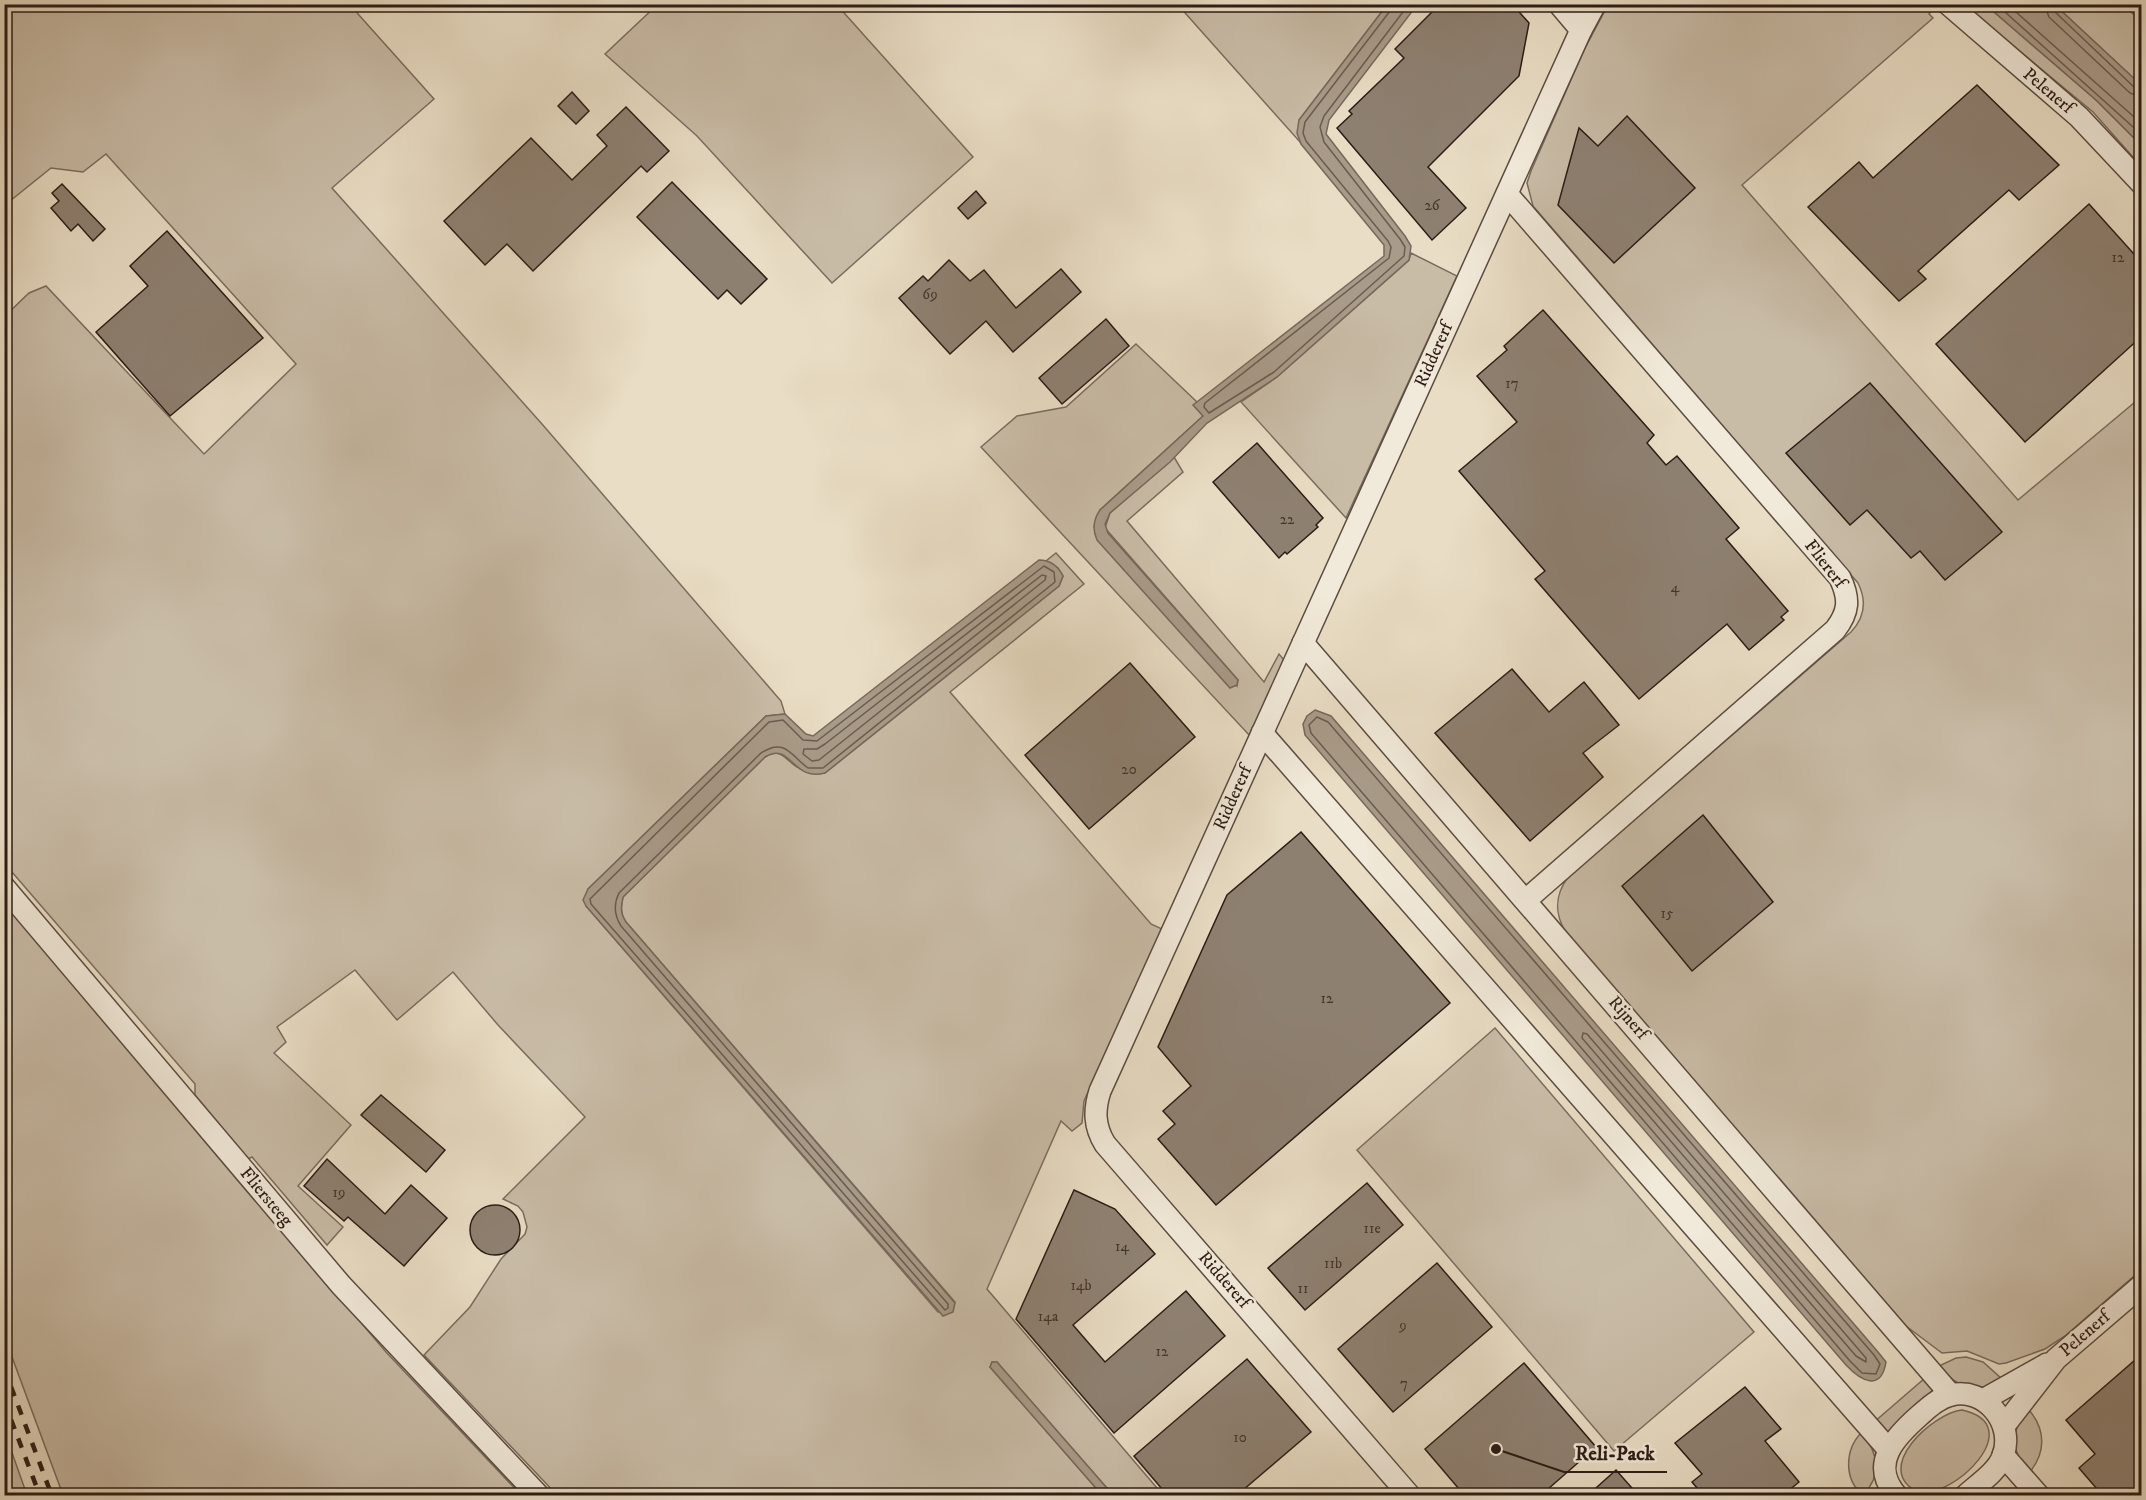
<svg xmlns="http://www.w3.org/2000/svg" width="2146" height="1500" font-family="'IM FELL DW Pica',serif">
<style>
.green{fill:#c9bca7;stroke:#7a6c5e;stroke-width:1.5}
.water{fill:#a99b89;stroke:#77685b;stroke-width:1.5}
.lines{fill:none;stroke-linecap:round;stroke-linejoin:round}
.shore{stroke:#6a5c4f;stroke-width:1.5}
.building{fill:#8e8071;stroke:#2c1c15;stroke-width:1.5}
.minor-casing{stroke:#5b4c41;stroke-width:24}
.minor{stroke:#f1e9d9;stroke-width:21}
.rail{stroke:#2c1c15;stroke-width:4.5;stroke-dasharray:10 10;stroke-linecap:butt}
.labels{text-anchor:middle;dominant-baseline:central;stroke-width:5;stroke-linejoin:round;paint-order:stroke}
.number-label{font-size:15px;fill:#44352c}
.street-label{font-size:18px;fill:#2c1c15;stroke:#f1e9d9}
.leader{fill:none;stroke:#2c1c15;stroke-width:2}
.callout-dot{fill:#2c1c15;stroke:#f1e9d9;stroke-width:2}
.callout-label{font-size:20px;text-anchor:middle;font-weight:bold;fill:#2c1c15;stroke:#f1e9d9;stroke-width:5;stroke-linejoin:round;paint-order:stroke}
</style>
<rect width="100%" height="100%" fill="#e9ddc5"/>
<filter id="stains"><feTurbulence type="fractalNoise" baseFrequency=".00333" numOctaves="4"/><feColorMatrix values="0 0 0 0 .2 0 0 0 0 .09 0 0 0 0 .02 0 0 0 .5 -.17"/></filter>
<radialGradient id="worn" r=".72"><stop offset=".6" stop-color="#630" stop-opacity="0"/><stop offset="1" stop-color="#630" stop-opacity=".3"/></radialGradient>
<!-- green -->
<g class="green">
<path d="M5,5H350L434,99L332,188L542,424L781,701L785,714L766,716L588,889L586,906L938,1312L955,1302L626,922C620,913 621,907 623,897L765,757C781,747 784,759 797,767C803,772 817,772 825,773L1059,586L1063,576L1058,568L1046,561L1056,553L1084,584L950,692L1151,924L1162,929L1084,1101L1082,1123L1072,1131L1061,1121L987,1289L1163,1495H1113L997,1362H992L990,1367L1102,1495H557L424,1355L470,1307L501,1259L525,1234L527,1227L523,1212L518,1206L503,1199L585,1117L498,1025L453,972L397,1020L355,970L277,1027L286,1042L274,1053L351,1125L298,1186L343,1227L327,1245L252,1157L248,1159L195,1095V1084L5,864V316L29,293L46,286L204,454L296,364L106,154L83,172L51,168L5,205Z"/>
<polygon points="657,5 837,5 973,157 832,283 697,136 605,54"/>
<polygon points="1178,5 1387,5 1299,120 1300,142"/>
<path d="M1608,5H1931L1934,7L1929,14L1933,18L1742,185L2018,500L2141,397V1270L2065,1336L2045,1349L2006,1363L1999,1364L1967,1351L1942,1353L1906,1326L1565,931C1554,912 1555,895 1568,877L1851,632C1865,617 1867,601 1858,583L1533,206L1527,183L1531,171L1584,50Z"/>
<polygon points="1964,5 1986,5 2096,100 2141,145 2141,166 2093,112"/>
<polygon points="2055,5 2124,5 2141,22 2141,85"/>
<polygon points="1411,253 1457,276 1346,518 1241,402 1277,377 1409,260"/>
<polygon points="1136,344 1197,402 1194,405 1203,416 1100,510 1094,527 1237,686 1238,680 1105,528 1110,513 1174,457 1183,472 1127,521 1264,682 1279,654 1284,660 1250,736 981,447 1017,416 1066,407"/>
<polygon points="5,904 386,1352 521,1495 63,1495 5,1338"/>
<polygon points="1495,1028 1754,1332 1614,1451 1357,1150"/>
<path d="M1966,1357L1983,1362L2002,1379C1978,1395 1956,1388 1939,1366L1956,1358Z"/>
<polygon points="1925,1378 1937,1390 1885,1435 1873,1423"/>
<path d="M1962,1410C2030,1425 1953,1500 1918,1492C1871,1469 1933,1413 1962,1410Z"/>
<path d="M2029,1410C2046,1430 2046,1453 2029,1473C2011,1450 2008,1432 2029,1410Z"/>
<path d="M1862,1432C1878,1454 1883,1474 1863,1495C1844,1480 1844,1450 1862,1432Z"/>
<polygon points="5,1433 27,1495 5,1495"/>
</g>
<!-- water -->
<g class="water">
<path d="M1387,5H1417L1329,120L1326,134L1405,236L1411,246L1409,260L1277,377L1207,423L1170,462L1110,513L1105,524L1108,533L1238,680L1237,685L1230,688L1097,540C1092,529 1093,520 1100,510L1203,416L1193,405L1384,256V245L1301,144L1297,133L1299,120Z"/>
<polygon points="1986,5 2055,5 2141,85 2141,145 2096,100"/>
<path d="M1039,560C1051,560 1058,566 1063,576L1059,586L825,773C792,782 791,741 765,757L623,897C621,907 620,913 626,922L955,1303L953,1312L943,1316L586,906L583,900L588,889L766,716L785,714L806,734L813,736Z"/>
<path d="M1315,710L1331,716L1878,1352L1886,1362C1881,1392 1861,1381 1846,1365L1305,735L1303,724L1307,716Z"/>
<polygon points="992,1362 997,1362 1113,1495 1102,1495 990,1367"/>
</g>
<g class="lines">
<!-- shore -->
<g class="shore">
<polyline points="1392,4 1390,11 1305,122 1303,133 1306,141 1388,241 1391,247 1389,258 1205,403 1204,407 1209,413 1274,372 1404,256 1405,247 1400,239 1324,142 1320,127 1324,116 1409,4"/>
<polyline points="1996,4 2142,135"/>
<polyline points="2007,4 2142,124"/>
<polyline points="2044,4 2049,17 2130,93 2142,97"/>
<polyline points="2052,4 2054,11 2135,88 2142,89"/>
<path d="M1044,566L1054,572L1055,582L823,768H808C791,756 785,737 761,753L619,893C613,905 614,915 621,926L948,1304V1308L945,1310L591,904L590,899L769,722L783,720L803,740L817,741Z"/>
<polygon points="1042,575 1046,576 1045,580 819,760 812,761 803,754 804,749 817,749 825,744"/>
<polygon points="1317,717 1328,722 1874,1355 1880,1364 1876,1374 1862,1373 1850,1361 1311,733 1309,725"/>
<polygon points="1583,1033 1587,1034 1866,1358 1866,1362 1856,1356 1582,1038"/>
</g>
</g>
<!-- building -->
<g class="building">
<polygon points="1440,4 1512,4 1529,23 1519,76 1428,167 1466,208 1432,240 1337,128 1352,114 1349,111 1404,58 1395,49"/>
<polygon points="1977,85 2059,165 2019,200 2009,190 1918,271 1926,279 1899,301 1808,207 1859,162 1873,178"/>
<polygon points="572,92 589,111 576,124 558,106"/>
<polygon points="626,107 669,151 647,172 641,166 533,271 507,244 485,265 444,221 531,138 572,180 607,146 597,135"/>
<polygon points="1627,116 1695,188 1614,263 1558,205 1579,128 1598,146"/>
<polygon points="672,182 767,279 741,304 727,290 718,299 637,217"/>
<polygon points="62,184 105,229 93,241 78,224 71,231 51,208 59,201 52,193"/>
<polygon points="976,191 986,203 968,219 958,208"/>
<polygon points="2089,204 2142,263 2142,336 2025,442 1936,344"/>
<polygon points="167,231 263,338 170,416 96,332 148,286 130,266"/>
<polygon points="949,260 970,281 984,270 1016,308 1061,269 1081,292 1013,352 986,321 950,354 899,298 923,276 928,281"/>
<polygon points="1543,310 1654,435 1647,443 1666,465 1677,456 1739,528 1726,539 1788,611 1781,617 1784,620 1749,650 1727,624 1639,699 1535,579 1545,571 1459,471 1517,422 1477,376 1507,350 1504,346"/>
<polygon points="1106,319 1129,346 1062,404 1039,378"/>
<polygon points="1870,383 2002,532 1945,580 1920,551 1911,558 1867,510 1850,525 1786,453"/>
<polygon points="1257,443 1323,518 1316,525 1318,527 1287,554 1285,552 1279,558 1213,482"/>
<polygon points="1130,663 1195,737 1089,829 1025,755"/>
<polygon points="1512,669 1549,712 1584,682 1619,725 1583,753 1603,777 1530,841 1435,733"/>
<polygon points="1703,815 1773,902 1692,971 1622,886"/>
<polygon points="1301,832 1450,1003 1216,1205 1158,1139 1175,1124 1163,1111 1191,1086 1158,1047 1227,895"/>
<polygon points="381,1095 445,1150 426,1172 361,1115"/>
<polygon points="327,1159 385,1214 411,1185 447,1218 404,1266 348,1217 344,1221 304,1186"/>
<polygon points="1367,1183 1403,1225 1305,1310 1268,1268"/>
<polygon points="1074,1190 1115,1209 1155,1254 1073,1325 1105,1362 1186,1291 1225,1336 1114,1433 1016,1319"/>
<circle cx="495" cy="1230" r="25"/>
<polygon points="1437,1263 1492,1327 1393,1412 1338,1349"/>
<polygon points="2142,1354 2142,1496 2103,1496 2079,1468 2095,1454 2066,1420"/>
<polygon points="1247,1359 1311,1432 1236,1496 1168,1496 1134,1456"/>
<polygon points="1524,1363 1596,1447 1540,1496 1465,1496 1425,1449"/>
<polygon points="1745,1387 1781,1429 1765,1441 1799,1482 1782,1496 1704,1496 1692,1482 1702,1474 1675,1443"/>
<polygon points="1616,1470 1639,1496 1587,1496"/>
</g>
<g class="lines">
<!-- minor casing -->
<g class="minor-casing">
<g id="minor">
<polyline points="1559,4 1581,30"/>
<polyline points="1948,4 2079,117 2142,184"/>
<path d="M1507,194L1840,578C1850,599 1849,612 1835,630L1526,900"/>
<polyline points="1303,643 1951,1395"/>
<polyline points="1262,733 1889,1450"/>
<polyline points="4,887 341,1285 539,1496"/>
<polyline points="1983,1400 2047,1364"/>
<polyline points="2004,1426 2056,1359 2142,1285"/>
<polyline points="2003,1455 2039,1496"/>
<path d="M1410,1496L1105,1144C1094,1126 1094,1110 1100,1091L1581,30L1595,4"/>
<path d="M1897,1496C1868,1464 1896,1436 1920,1415C1929,1407 1939,1398 1951,1395C1985,1387 2015,1423 2003,1456C1997,1472 1978,1484 1965,1496"/>
</g>
</g>
<!-- minor -->
<use href="#minor" class="minor"/>
<!-- rail -->
<g class="rail">
<polyline points="4,1368 52,1496"/>
<polyline points="4,1401 40,1496"/>
</g>
</g>
<g class="labels">
<!-- number labels -->
<g class="number-label">
<text x="1432" y="205">26</text>
<text x="2118" y="257">12</text>
<text x="930" y="294">69</text>
<text x="1512" y="383">17</text>
<text x="1287" y="519">22</text>
<text x="1675" y="587">4</text>
<text x="1129" y="769">20</text>
<text x="1667" y="913">15</text>
<text x="1327" y="998">12</text>
<text x="339" y="1192">19</text>
<text x="1372" y="1228">11e</text>
<text x="1122" y="1246">14</text>
<text x="1333" y="1263">11b</text>
<text x="1081" y="1285">14b</text>
<text x="1303" y="1288">11</text>
<text x="1048" y="1316">14a</text>
<text x="1403" y="1325">9</text>
<text x="1162" y="1351">12</text>
<text x="1404" y="1383">7</text>
<text x="1240" y="1437">10</text>
</g>
<!-- street labels -->
<g class="street-label">
<text transform="translate(2048 91) rotate(40)">Pelenerf</text>
<text transform="translate(1434 355) rotate(-66)">Riddererf</text>
<text transform="translate(1825 564) rotate(52)">Fliererf</text>
<text transform="translate(1233 798) rotate(-66)">Riddererf</text>
<text transform="translate(1628 1018) rotate(49)">Rijnerf</text>
<text transform="translate(266 1197) rotate(50)">Fliersteeg</text>
<text transform="translate(1224 1280) rotate(49)">Riddererf</text>
<text transform="translate(2085 1334) rotate(-41)">Pelenerf</text>
</g>
</g>
<!-- callouts -->
<path class="leader" d="M1496 1449L1564 1472H1667"/>
<circle class="callout-dot" cx="1496" cy="1449" r="6"/>
<g class="callout-label">
<text x="1615" y="1460">Reli-Pack</text>
</g>
<!-- margin -->
<rect width="2146" height="1500" fill="none" stroke="#e9ddc5" stroke-width="24"/>
<rect x="6" y="6" width="2134" height="1488" fill="none" stroke="#2c1c15" stroke-width="3"/>
<rect x="12" y="12" width="2122" height="1476" fill="none" stroke="#2c1c15" stroke-width="1.5"/>
<rect width="100%" height="100%" filter="url(#stains)"/>
<rect width="100%" height="100%" fill="url(#worn)"/>
</svg>
